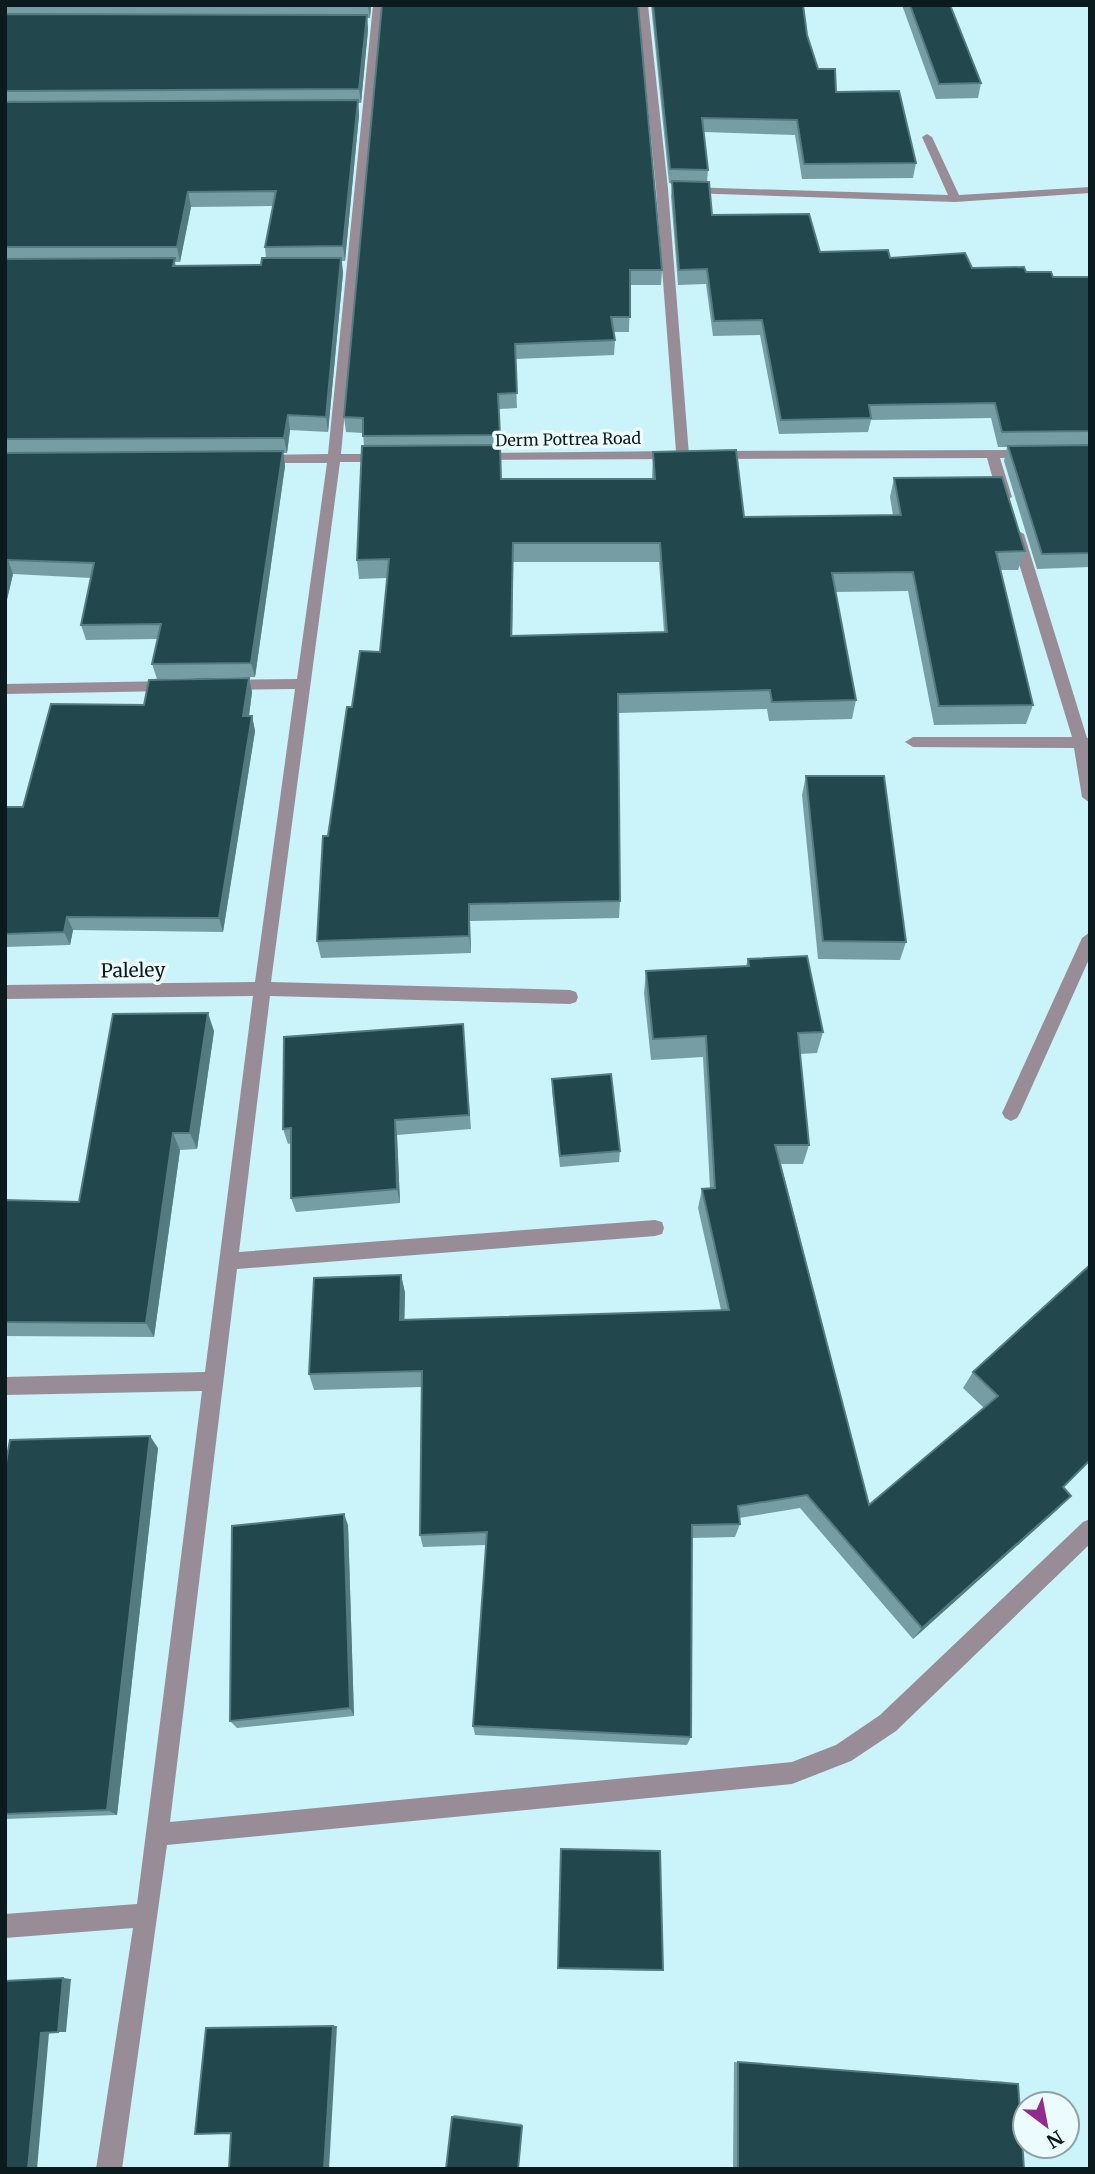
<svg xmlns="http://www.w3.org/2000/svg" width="1095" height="2174" font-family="Merriweather,serif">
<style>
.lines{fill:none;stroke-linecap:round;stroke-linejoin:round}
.minor{fill:#988d97;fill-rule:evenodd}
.wall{fill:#769da3;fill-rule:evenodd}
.shaded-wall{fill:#547b80}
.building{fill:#22474c;stroke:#547b80;stroke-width:2;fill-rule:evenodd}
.labels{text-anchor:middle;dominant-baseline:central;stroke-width:7;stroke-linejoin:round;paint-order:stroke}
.far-street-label{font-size:16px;fill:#0b1b1d;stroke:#ebfbfe}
.street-label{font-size:19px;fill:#0b1b1d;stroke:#ebfbfe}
</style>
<rect width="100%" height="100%" fill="#caf3fa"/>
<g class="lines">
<!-- minor -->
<g class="minor">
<polygon points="373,5 383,5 341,454 383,454 389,458 383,462 340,462 271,982 570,990 576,992 578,997 576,1002 570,1004 270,996 239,1252 655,1220 662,1222 664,1228 662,1234 655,1236 237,1269 170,1822 792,1762 836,1745 880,1715 1083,1522 1090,1519 1090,1544 896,1731 851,1761 792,1784 167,1845 122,2169 96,2169 133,1928 5,1938 5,1914 137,1904 202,1391 5,1395 5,1377 205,1372 253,996 5,999 5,985 255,982 295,689 226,690 219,685 226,680 297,679 327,463 260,463 254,459 260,455 328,454"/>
<polygon points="638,5 648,5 668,189 689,455 683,459 472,460 471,457 477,453 676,451 656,189"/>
<polygon points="927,134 932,137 959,195 1090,187 1090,193 955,202 686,193 680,190 686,187 948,195 922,137"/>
<polygon points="1027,450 1032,451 1032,457 1000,458 1012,497 1005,501 998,497 987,458 712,459 706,455 712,451"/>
<polygon points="1017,530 1024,534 1087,738 1090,738 1090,803 1082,797 1074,748 913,747 905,742 913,737 1072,737 1010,534"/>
<polygon points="170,681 177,686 170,691 5,694 5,684"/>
<polygon points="1090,932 1090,957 1020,1113 1017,1118 1011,1121 1005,1118 1002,1113 1082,938"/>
</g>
</g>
<!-- wall -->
<g class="wall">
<path d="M5,5H371L370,18H367L368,30L361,103H358L359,115L345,261H342L343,273L328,432L290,430L287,453H283L285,466L255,677L157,679L152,664L158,639L86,640L81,625L91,578L13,574L5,608ZM273,206L265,247L266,258L261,265L176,266L175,262H180L191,207Z"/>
<path d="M382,5L662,270L661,285H630L629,332H614L615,340L614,355L515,359L517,408L499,409L501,479H652L653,452L744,517L893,515L890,497L894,478L1025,551L1018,570H1000L1033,705L1026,724L934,725L908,591L835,592L856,700L852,719L769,721L767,709L618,713L620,901L619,918L470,921L471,953L321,958L317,941L328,836L352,707L380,652L387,578L359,579L357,560L364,446L363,433L346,432L344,417ZM513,562H659L664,632L512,636Z"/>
<polygon points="651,5 803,5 807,35 818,69 836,92 916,163 913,178 802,179 795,135 704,132 708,170 707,182 712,215 820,252 890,258 972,268 1026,272 1053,277 1090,277 1090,567 1037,569 1004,461 1007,447 998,447 991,418 871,420 868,432 779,434 760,335 713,336 706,284 678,285 671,196 672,184 669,183"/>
<polygon points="902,5 950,5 981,83 978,98 936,99"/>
<polygon points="249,678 252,692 249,716 252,716 255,731 223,932 73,930 70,945 5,947 5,807 23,807 144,705"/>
<polygon points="806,776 906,942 900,960 818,959 802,795"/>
<polygon points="748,959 823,1032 817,1053 800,1054 809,1145 803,1164 781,1164 869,1505 984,1408 963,1388 973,1372 1090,1265 1063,1488 1058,1509 913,1639 800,1508 739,1518 740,1524 735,1537 692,1538 691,1737 687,1745 475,1735 473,1726 486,1545 423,1547 420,1535 422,1387 314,1390 309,1374 401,1275 405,1293 404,1320 721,1310 698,1208 702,1189 710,1188 703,1057 651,1060 644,993 646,971 746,966"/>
<polygon points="463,1024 471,1129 397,1135 400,1203 296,1212 291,1198 291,1143 288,1144 283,1129"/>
<polygon points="214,1031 197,1149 180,1150 154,1337 5,1336 5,1200 79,1202"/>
<polygon points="552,1079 620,1151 619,1162 560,1167 552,1090"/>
<polygon points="158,1448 117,1815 5,1819 5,1468"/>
<polygon points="348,1525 354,1716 237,1728 230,1721"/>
<polygon points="561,1849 663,1970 661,1971 558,1969"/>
<polygon points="734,2062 1006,2082 1024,2169 733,2169"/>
<polygon points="454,2115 522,2124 518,2169 452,2117"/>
</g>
<!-- shaded-wall -->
<g class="shaded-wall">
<polygon points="368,5 371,5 370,18"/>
<polygon points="367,15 368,30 361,103 359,89"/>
<polygon points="358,100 359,115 345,261 343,246"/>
<polygon points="188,192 191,207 180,262 177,247"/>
<polygon points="341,258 343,273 328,432 326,417"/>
<polygon points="288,415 290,430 287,453 284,438"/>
<polygon points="283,451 285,466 255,677 251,663"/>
<polygon points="513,543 513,562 512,655 511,636"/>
<polygon points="8,560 13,574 5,608 5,570"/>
<polygon points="249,678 252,692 247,730 243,716"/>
<polygon points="252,716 255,731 223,932 219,918"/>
<polygon points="469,904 470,921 471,953 469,936"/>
<polygon points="67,917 73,930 70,945 64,932"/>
<polygon points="208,1013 214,1031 197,1149 190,1133"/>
<polygon points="395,1120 397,1135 400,1203 397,1189"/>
<polygon points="173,1133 180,1150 154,1337 146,1323"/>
<polygon points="401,1275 405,1293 404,1337 400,1320"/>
<polygon points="150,1436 158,1448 117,1815 107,1810"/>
<polygon points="1071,1496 1058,1509 913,1639 922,1628"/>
<polygon points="344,1514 348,1525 354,1716 350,1708"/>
<polygon points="63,1978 71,1979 66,2032 58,2032"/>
<polygon points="333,2026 337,2026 329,2169 324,2169"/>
<polygon points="41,2033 49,2033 37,2169 28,2169"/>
</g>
<!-- building -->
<g class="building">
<polygon points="382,5 638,5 662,270 630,270 630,317 611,317 615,340 515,344 517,393 498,394 500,435 363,436 363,418 344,417"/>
<polygon points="653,5 803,5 807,35 818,69 835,69 836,92 899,91 916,163 804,164 797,120 702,118 708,170 670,169"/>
<polygon points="910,5 950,5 981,83 939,84"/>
<polygon points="5,14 367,15 359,89 5,91"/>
<polygon points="358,100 343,246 265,247 276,191 188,192 177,247 5,247 5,102"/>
<polygon points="672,181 709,182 712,215 809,214 820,252 888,250 890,258 965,253 972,268 1024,267 1026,272 1051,272 1053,277 1090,277 1090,431 1002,432 995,403 869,405 871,418 781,420 762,320 714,321 707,269 679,270"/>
<polygon points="175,258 173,266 261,265 262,258 341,258 326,417 288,415 284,438 5,439 5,259"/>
<path d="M500,445L501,479H655L653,452L736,450L744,517L901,515L894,478L1002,477L1025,551L996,552L1033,705L939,706L913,572L832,573L856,700L772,702L770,690L618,694L620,901L469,904V936L317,941L323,836H328L347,707H352L360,651L380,652L389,559L357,560L362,446ZM513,543H660L667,632L511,636Z"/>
<polygon points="1090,445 1090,553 1042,554 1008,446"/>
<polygon points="283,451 251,663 152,664 161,624 81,625 94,563 8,560 5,570 5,453"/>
<polygon points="249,678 243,716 252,716 219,918 67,917 64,932 5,934 5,807 23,807 51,704 144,705 149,680"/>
<polygon points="806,776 884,776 906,942 823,941"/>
<polygon points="807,956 823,1032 798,1033 809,1145 775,1145 869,1505 998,1396 973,1372 1090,1265 1090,1460 1063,1487 1071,1496 922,1628 807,1495 738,1506 740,1524 692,1525 691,1737 473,1726 487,1532 420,1535 422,1371 309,1374 314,1278 401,1275 400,1320 729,1310 702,1189 715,1188 706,1036 653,1039 646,971 749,966 748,959"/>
<polygon points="208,1013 190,1133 173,1133 146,1323 5,1322 5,1200 79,1202 113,1014"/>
<polygon points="463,1024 469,1115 395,1120 397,1189 291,1198 291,1128 283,1129 284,1037"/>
<polygon points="611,1074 620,1151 560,1156 552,1079"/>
<polygon points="150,1436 107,1810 5,1814 5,1468 10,1440"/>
<polygon points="344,1514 350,1708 230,1721 232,1526"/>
<polygon points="561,1849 660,1851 663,1970 558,1968"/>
<polygon points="63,1978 58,2032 41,2033 28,2169 5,2169 5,1981"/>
<polygon points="333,2026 324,2169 229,2169 231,2133 195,2134 206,2028"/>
<polygon points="738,2062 1018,2084 1024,2169 738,2169"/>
<polygon points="452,2117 522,2126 518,2169 446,2169"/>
</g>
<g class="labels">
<!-- far-street labels -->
<g class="far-street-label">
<text transform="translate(568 439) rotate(-1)">Derm Pottrea Road</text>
</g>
<!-- street labels -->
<g class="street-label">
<text transform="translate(133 970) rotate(-1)">Paleley</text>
</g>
</g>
<!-- border -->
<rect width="1095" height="2174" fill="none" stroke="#0b1b1d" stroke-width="14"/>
<!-- north arrow -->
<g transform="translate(1046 2125) rotate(148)"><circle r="33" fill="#ebfbfe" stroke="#91a1a4" stroke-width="2"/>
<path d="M0-5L12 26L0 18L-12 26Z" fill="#932c91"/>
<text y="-10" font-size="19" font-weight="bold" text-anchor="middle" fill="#0b1b1d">N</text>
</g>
</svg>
